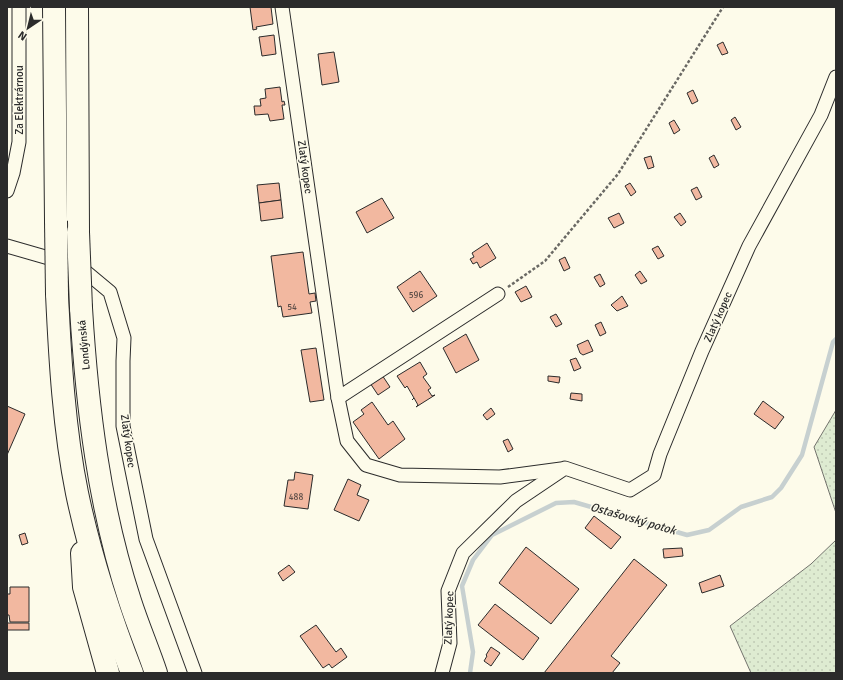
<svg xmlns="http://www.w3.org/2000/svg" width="843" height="680" font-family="Signika,sans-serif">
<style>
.grass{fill:url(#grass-dots);stroke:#74746e}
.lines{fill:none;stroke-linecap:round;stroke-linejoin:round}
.stream{stroke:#c7d0d0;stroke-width:4.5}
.building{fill:#f2b8a0;stroke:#2b2b2b}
.minor-casing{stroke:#2b2b2b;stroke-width:15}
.trunk-casing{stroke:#2b2b2b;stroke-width:24}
.path{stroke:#6a6964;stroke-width:2.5;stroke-dasharray:3 2;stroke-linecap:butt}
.minor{stroke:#fdfbea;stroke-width:13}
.trunk{stroke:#fdfbea;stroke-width:22}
.trunk-bridge-casing{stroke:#2b2b2b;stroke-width:24;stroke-linecap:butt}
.trunk-bridge{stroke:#fdfbea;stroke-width:22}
.labels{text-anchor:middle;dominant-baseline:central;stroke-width:3;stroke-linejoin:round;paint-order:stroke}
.number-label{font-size:9px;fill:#5d4e48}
.street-label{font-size:11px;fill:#2b2b2b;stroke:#fdfbea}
.water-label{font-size:12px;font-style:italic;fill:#2b2b2b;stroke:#fdfbea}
</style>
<defs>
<pattern id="grass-dots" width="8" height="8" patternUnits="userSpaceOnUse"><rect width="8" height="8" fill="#deebd1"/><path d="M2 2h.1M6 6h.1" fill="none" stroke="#bfcab4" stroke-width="1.8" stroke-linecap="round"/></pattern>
</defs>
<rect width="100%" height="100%" fill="#fdfbea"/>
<!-- grass -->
<g class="grass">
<polygon points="836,410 836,513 814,447"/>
<polygon points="836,540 836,673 751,673 730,626 811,564"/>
</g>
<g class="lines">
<!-- stream -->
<polyline class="stream" points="470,673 473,652 462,586 473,560 492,535 556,503 574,502 687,535 709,530 741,507 772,497 781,488 802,455 833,342 836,339"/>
</g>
<!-- building -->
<g class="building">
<polygon points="250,7 271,7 273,24 256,27 257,29 253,30"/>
<polygon points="274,35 276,54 262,56 259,37"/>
<polygon points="723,42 728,53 722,55 717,45"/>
<polygon points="334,52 339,82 322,85 318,54"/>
<polygon points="280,87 282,102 284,101 285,105 282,105 284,119 270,121 268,114 255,115 254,106 261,106 260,99 266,98 265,89"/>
<polygon points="693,90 698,101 692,104 687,93"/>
<polygon points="735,117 741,127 736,130 731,120"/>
<polygon points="674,120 680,130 674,134 669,123"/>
<polygon points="714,155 719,165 714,168 709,158"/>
<polygon points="651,156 654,167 648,169 644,158"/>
<polygon points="279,183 281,200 259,203 257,185"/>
<polygon points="630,183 636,192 631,196 625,186"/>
<polygon points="697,187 702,197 696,200 691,190"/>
<polygon points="382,198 394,218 367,233 356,212"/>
<polygon points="281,200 283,218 261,221 259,203"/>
<polygon points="619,213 624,223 614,228 608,218"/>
<polygon points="680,213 686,222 681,226 674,217"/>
<polygon points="487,243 496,258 480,268 477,262 473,264 470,259 474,257 472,253"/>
<polygon points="658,246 664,256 658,259 652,249"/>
<polygon points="303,252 309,294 315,293 316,301 310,302 312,313 283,317 281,306 278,307 271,256"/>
<polygon points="565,257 570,268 564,271 559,260"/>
<polygon points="420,271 437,296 413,312 397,287"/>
<polygon points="640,271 647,281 641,284 635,275"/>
<polygon points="600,274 605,284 600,287 594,277"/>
<polygon points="526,286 532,297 521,302 515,292"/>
<polygon points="622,296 628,306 617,311 611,305"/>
<polygon points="556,314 562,324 556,327 550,317"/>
<polygon points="601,322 606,333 600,336 595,325"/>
<polygon points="466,334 479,360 456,373 443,348"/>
<polygon points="588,340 593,351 583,355 580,353 577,345"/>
<polygon points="316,348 324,400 310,402 301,350"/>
<polygon points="576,358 581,368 574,371 570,360"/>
<polygon points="420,362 427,374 423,377 431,388 428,390 432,396 435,395 416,407 418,405 414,398 412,400 414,398 407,386 405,388 397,376"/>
<polygon points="382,375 390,387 378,395 370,383"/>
<polygon points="548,376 560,377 559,383 548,381"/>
<polygon points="571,393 582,394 582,401 570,399"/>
<polygon points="763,401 784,417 775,429 754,414"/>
<polygon points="372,402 388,425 393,421 405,439 379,459 353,422 364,414 361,410"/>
<polygon points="7,406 25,414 7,455"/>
<polygon points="491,408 495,414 487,420 483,415"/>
<polygon points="508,439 513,449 508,452 503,441"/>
<polygon points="295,472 313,475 308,509 284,506 288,480 294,480"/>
<polygon points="348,479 361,485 357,495 369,500 359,521 334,510"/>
<polygon points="594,516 621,537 611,549 585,528"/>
<polygon points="25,533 28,543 22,545 19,535"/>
<polygon points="526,547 579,589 551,624 499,583"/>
<polygon points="682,548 683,556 664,558 663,549"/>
<polygon points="7,550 7,594 10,594 10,587 29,587 29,622 10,622 9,615 7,615"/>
<polygon points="634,559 667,585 611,656 620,663 612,673 544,673"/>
<polygon points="289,565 295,572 283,581 278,573"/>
<polygon points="720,575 724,586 702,593 699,583"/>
<polygon points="495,604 539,638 523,660 478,625"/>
<rect x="7" y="623" width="22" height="7"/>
<polygon points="316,625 336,652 341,648 347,657 332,668 329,664 323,668 300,636"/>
<polygon points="491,647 500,653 491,666 484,661 487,656 486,655"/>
</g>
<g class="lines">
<!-- minor casing -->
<g class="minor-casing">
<g id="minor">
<polyline points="282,7 338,398 498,294"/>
<polyline points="7,191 13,173 19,142 19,7"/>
<polyline points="7,246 80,267 110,292 124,338 123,361 123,426 146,539 195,673"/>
<polyline points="338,398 347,441 366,465 400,475 500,477 561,469"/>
<polyline points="442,673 450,643 448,591 463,553 516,501 565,468 630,490 654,475 660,454 702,351 749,246 821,115 836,77"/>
</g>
</g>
<!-- trunk casing -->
<g class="trunk-casing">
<g id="trunk">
<polyline points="54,7 56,221"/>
<polyline points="77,7 78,232"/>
<path d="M57,294C60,359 64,429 77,493C90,555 109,614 132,673"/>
<path d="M81,308C87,406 99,507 130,601C138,626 148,649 156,673"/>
<polyline points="82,553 84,587 108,673"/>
</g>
</g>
<!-- path -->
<polyline class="path" points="508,287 545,261 618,174 723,7"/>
<!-- minor -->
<use href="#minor" class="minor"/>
<!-- trunk -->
<use href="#trunk" class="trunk"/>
<!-- trunk-bridge casing -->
<g class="trunk-bridge-casing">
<g id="trunk-bridge">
<polyline points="56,221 57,294"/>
<polyline points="78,232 81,308"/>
</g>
</g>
<!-- trunk-bridge -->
<use href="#trunk-bridge" class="trunk-bridge"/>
</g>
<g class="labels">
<!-- number labels -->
<g class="number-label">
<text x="416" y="295">596</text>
<text x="292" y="307">54</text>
<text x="296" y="497">488</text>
</g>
<!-- street labels -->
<g class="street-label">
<text transform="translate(19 100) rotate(-90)">Za Elektrárnou</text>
<text transform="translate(305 167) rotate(82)">Zlatý kopec</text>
<text transform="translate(718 317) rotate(-66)">Zlatý kopec</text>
<text transform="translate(84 345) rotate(-95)">Londýnská</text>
<text transform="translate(128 441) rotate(82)">Zlatý kopec</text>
<text transform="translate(449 618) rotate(-88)">Zlatý kopec</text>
</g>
<!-- water labels -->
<g class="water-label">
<text transform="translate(633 519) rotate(16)">Ostašovský potok</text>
</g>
</g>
<!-- border -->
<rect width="843" height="680" fill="none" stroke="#2b2b2b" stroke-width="16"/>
<!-- north arrow -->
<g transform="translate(28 28) rotate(215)" stroke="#fdfbea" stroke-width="3" paint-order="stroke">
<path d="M0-3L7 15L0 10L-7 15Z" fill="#2b2b2b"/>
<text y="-6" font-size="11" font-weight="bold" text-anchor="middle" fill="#2b2b2b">N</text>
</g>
</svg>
